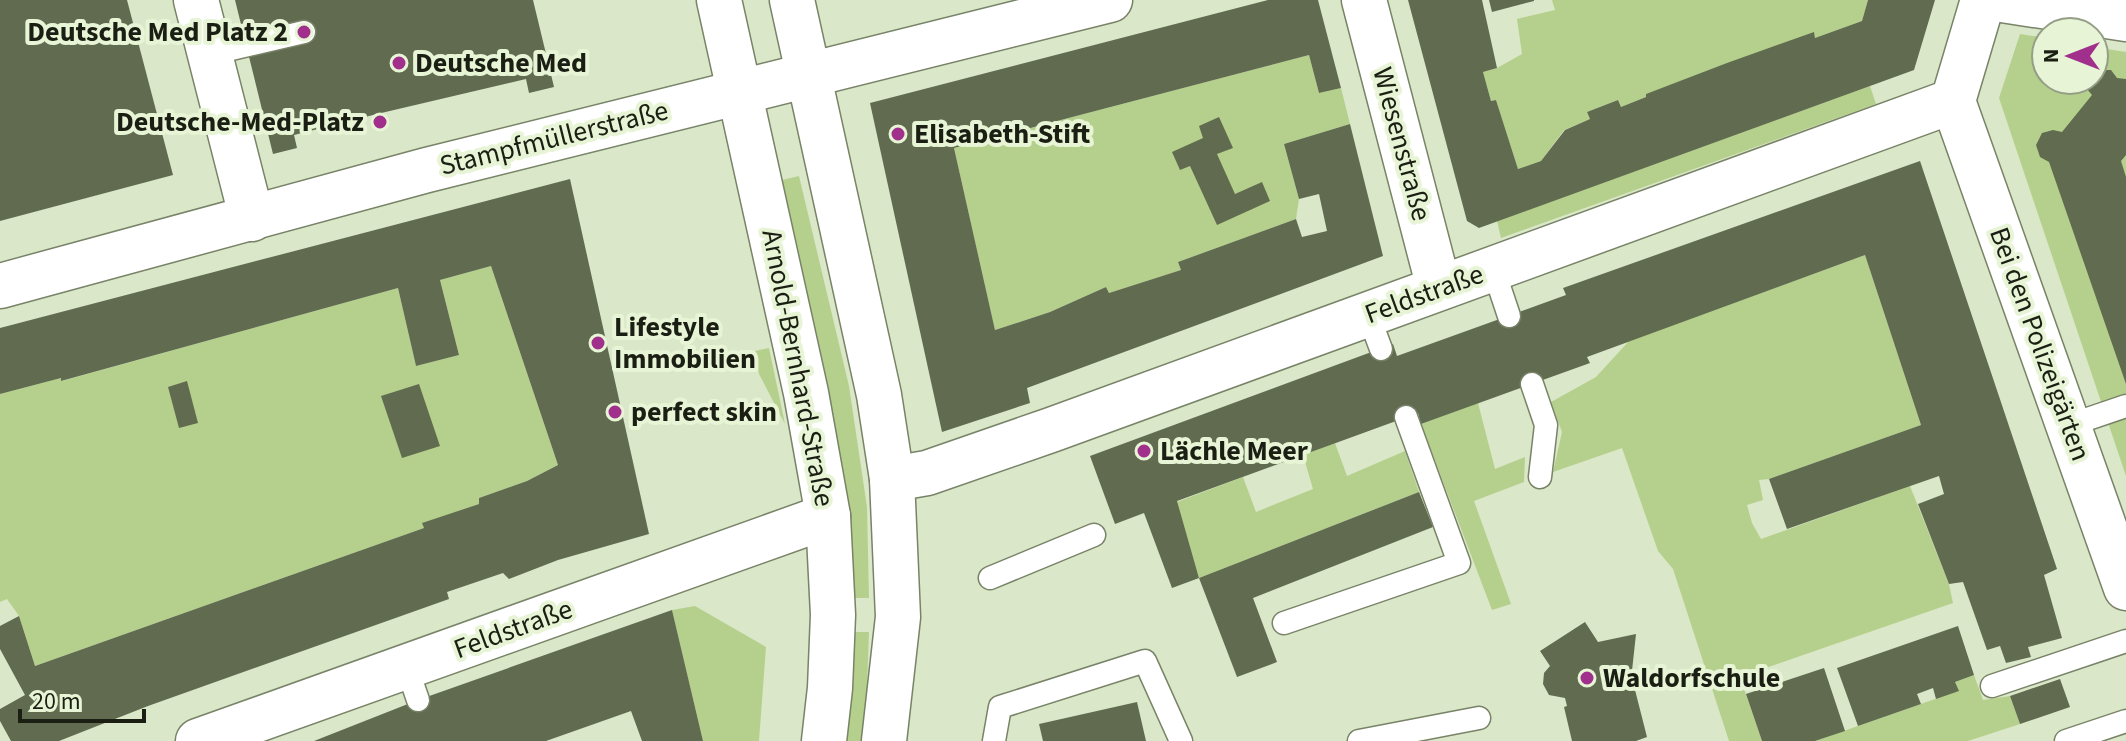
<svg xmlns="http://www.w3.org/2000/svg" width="2126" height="741" font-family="'Source Sans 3',sans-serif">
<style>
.green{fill:#b5d08c}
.building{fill:#606b50}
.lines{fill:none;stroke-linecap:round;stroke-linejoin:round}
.service-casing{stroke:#788367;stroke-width:25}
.minor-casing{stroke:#788367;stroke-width:47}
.secondary-casing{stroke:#788367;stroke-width:47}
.service{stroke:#fff;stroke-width:22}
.minor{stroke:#fff;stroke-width:44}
.secondary{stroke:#fff;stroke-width:44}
.poi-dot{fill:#a1308d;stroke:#e7f4d5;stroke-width:3}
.labels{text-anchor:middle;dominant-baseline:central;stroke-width:8;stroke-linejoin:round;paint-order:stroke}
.poi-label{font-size:28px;font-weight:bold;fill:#1a1e13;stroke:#e7f4d5;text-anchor:start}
.street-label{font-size:28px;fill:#1a1e13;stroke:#e7f4d5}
</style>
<rect width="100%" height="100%" fill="#dae7c8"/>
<!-- green -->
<g class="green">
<polygon points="1552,0 1868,0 1862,21 1815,38 1814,33 1646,94 1646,97 1621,107 1618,100 1587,112 1590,119 1564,130 1541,161 1518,169 1496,100 1491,101 1483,72 1497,68 1522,54 1517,19 1555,10"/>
<polygon points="2020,34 2046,38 2046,80 2094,80 2094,47 2126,52 2126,476 1999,98"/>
<polygon points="1309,55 1319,93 1341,88 1350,124 1284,144 1299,199 1296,219 1178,262 1181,270 1109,293 1106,287 1050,312 995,330 954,148"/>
<polygon points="1870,86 1876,104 1501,238 1497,221"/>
<polygon points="799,176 849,386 867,507 869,598 848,598 778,181"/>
<polygon points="1865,255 1921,425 1769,479 1759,480 1763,500 1747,505 1752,523 1761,539 1910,486 1949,584 1953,603 1740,677 1762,741 1729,741 1673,569 1658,551 1622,448 1553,472 1562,432 1551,402 1596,377 1629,341"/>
<polygon points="491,266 558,465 527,481 479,498 479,504 423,523 424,528 35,666 19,616 7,599 0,602 0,394 61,378 62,381 398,288 416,366 459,355 440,280"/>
<polygon points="769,348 785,424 759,374 755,351"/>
<polygon points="1478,403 1495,469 1525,457 1524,482 1474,501 1511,604 1492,610 1421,424"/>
<polygon points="1335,443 1347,476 1405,451 1419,492 1199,578 1177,502 1243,477 1256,512 1313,489 1303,455"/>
<polygon points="695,606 766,647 759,741 703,741 672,610"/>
<polygon points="849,632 869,632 865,741 842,741"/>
<polygon points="1974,675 1983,700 2010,696 2020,724 1968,741 1815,741 1958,691 1955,682"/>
</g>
<!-- building -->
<g class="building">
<polygon points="0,0 127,0 173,175 0,221"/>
<polygon points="235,0 533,0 554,87 529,93 526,79 377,114 294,135 297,148 273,154"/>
<polygon points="1268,0 1318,0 1341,88 1319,93 1309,55 954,148 995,330 1050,312 1106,287 1109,293 1181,270 1178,262 1296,219 1302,237 1327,231 1319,194 1299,199 1284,144 1350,124 1383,256 1027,388 1030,403 942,432 870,103"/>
<polygon points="1408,0 1482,0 1497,68 1483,72 1491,101 1496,100 1518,169 1541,161 1565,130 1590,119 1587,112 1618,100 1621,107 1646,97 1646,94 1727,63 1814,32 1815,38 1862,21 1868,0 1935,0 1914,70 1479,228 1467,221"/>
<polygon points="1489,0 1534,0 1534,1 1492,12"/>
<polygon points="2098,70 2111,70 2117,78 2126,79 2126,155 2121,161 2126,177 2126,384 2049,162 2040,157 2036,145 2042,133 2053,130 2062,132 2092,95 2087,89 2088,80 2094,80 2094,73"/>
<polygon points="1219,117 1233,148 1217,154 1235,194 1262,182 1270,201 1217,225 1190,166 1180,170 1172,152 1203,138 1199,126"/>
<polygon points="1920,161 2057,569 2044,575 2062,638 2028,647 2031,657 2006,663 2000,646 1987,650 1963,582 1949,584 1918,504 1944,494 1939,476 1787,529 1769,479 1921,425 1865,255 1587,357 1590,363 1421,424 1418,413 1177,501 1199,578 1172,588 1144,513 1115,524 1090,456 1393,344 1397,356 1566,295 1563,288"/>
<polygon points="570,179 649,534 558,560 509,579 503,573 447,592 449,599 148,706 59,741 11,741 0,721 0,709 25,695 0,649 0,626 19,616 35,666 424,528 422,523 479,504 479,498 527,481 558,465 491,266 440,280 459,355 416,366 398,288 61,381 61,378 0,394 0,328"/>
<polygon points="187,381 198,423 179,428 168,387"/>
<polygon points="419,384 440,446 402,458 381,396"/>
<polygon points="1419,492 1433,527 1253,598 1277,662 1237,677 1199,578"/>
<polygon points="672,610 703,741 642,741 631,711 546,741 314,741 418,700"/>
<polygon points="1585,622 1598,642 1636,634 1630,689 1635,690 1647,737 1636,741 1572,741 1564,707 1567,706 1565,698 1549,695 1543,684 1544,673 1550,666 1540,651"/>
<polygon points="1958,626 1974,675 1955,682 1959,691 1936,699 1933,688 1917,694 1921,704 1858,726 1837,668"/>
<polygon points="1824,668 1845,731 1815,741 1762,741 1746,694"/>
<polygon points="2060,679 2070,707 2020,724 2010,696"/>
<polygon points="1137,702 1146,741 1043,741 1039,724"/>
</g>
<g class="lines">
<!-- service casing -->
<g class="service-casing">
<g id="service">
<polyline points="210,54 304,32"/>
<polyline points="1493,268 1509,316"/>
<polyline points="1368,314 1381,349"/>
<polyline points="1532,384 1546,425 1540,477"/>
<polyline points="2070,425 2126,406"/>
<polyline points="990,578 1094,535"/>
<polyline points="1284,623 1459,563 1406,417"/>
<polyline points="407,668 418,700"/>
<polyline points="1992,686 2126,641"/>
<polyline points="994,741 1000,707 1145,661 1181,741"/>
<polyline points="1359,741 1479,718"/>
<polyline points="2066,741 2126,721"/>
</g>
</g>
<!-- minor casing -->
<g class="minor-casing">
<g id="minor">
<polyline points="196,0 252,219"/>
<polyline points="1364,0 1439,288"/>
<polyline points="2002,0 2126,19"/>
<polyline points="1953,101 2126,588"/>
<polyline points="1953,101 1983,0"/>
<polyline points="0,286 427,170 1110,0"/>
<polyline points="892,479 927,473 1051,430 1953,101"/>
<polyline points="198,741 828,516"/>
</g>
</g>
<!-- secondary casing -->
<g class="secondary-casing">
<g id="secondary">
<polyline points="719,0 806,393 828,516 833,615 830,688 824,741"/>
<polyline points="792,0 879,395 892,479 898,617 884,741"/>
</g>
</g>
<!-- service -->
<use href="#service" class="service"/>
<!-- minor -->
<use href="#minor" class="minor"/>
<!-- secondary -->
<use href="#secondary" class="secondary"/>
</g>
<!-- markers -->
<g class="poi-dot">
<circle cx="304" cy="32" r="8"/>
<circle cx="399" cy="63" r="8"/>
<circle cx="380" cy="122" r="8"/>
<circle cx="898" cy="134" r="8"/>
<circle cx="598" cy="343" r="8"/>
<circle cx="615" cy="412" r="8"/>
<circle cx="1144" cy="451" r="8"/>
<circle cx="1587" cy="678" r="8"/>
</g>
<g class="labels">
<!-- poi labels -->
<g class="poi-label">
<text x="288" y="32" text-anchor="end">Deutsche Med Platz 2</text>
<text x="415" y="63">Deutsche Med</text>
<text x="364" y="122" text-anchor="end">Deutsche-Med-Platz</text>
<text x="914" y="134">Elisabeth-Stift</text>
<text x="614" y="327">Lifestyle<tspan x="614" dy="32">Immobilien</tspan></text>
<text x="631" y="412">perfect skin</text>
<text x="1160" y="451">Lächle Meer</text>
<text x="1603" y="678">Waldorfschule</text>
</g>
<!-- street labels -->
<g class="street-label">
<text transform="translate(554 138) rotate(-14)">Stampfmüllerstraße</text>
<text transform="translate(1402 144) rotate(75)">Wiesenstraße</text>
<text transform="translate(1424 294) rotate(-20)">Feldstraße</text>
<text transform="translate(2040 344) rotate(70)">Bei den Polizeigärten</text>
<text transform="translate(798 368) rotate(79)">Arnold-Bernhard-Straße</text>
<text transform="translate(513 629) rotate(-20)">Feldstraße</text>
</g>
</g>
<!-- north arrow -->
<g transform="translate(2070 56) rotate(270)"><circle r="38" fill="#e7f4d5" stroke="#959e87" stroke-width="2"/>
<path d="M0-6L14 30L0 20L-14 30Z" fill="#a1308d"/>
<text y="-12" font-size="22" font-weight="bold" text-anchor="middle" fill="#1a1e13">N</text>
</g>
<!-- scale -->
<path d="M20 709v12h124v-12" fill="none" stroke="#1a1e13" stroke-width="4"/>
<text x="32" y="709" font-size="24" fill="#1a1e13" stroke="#e7f4d5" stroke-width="6" paint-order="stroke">20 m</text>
</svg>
